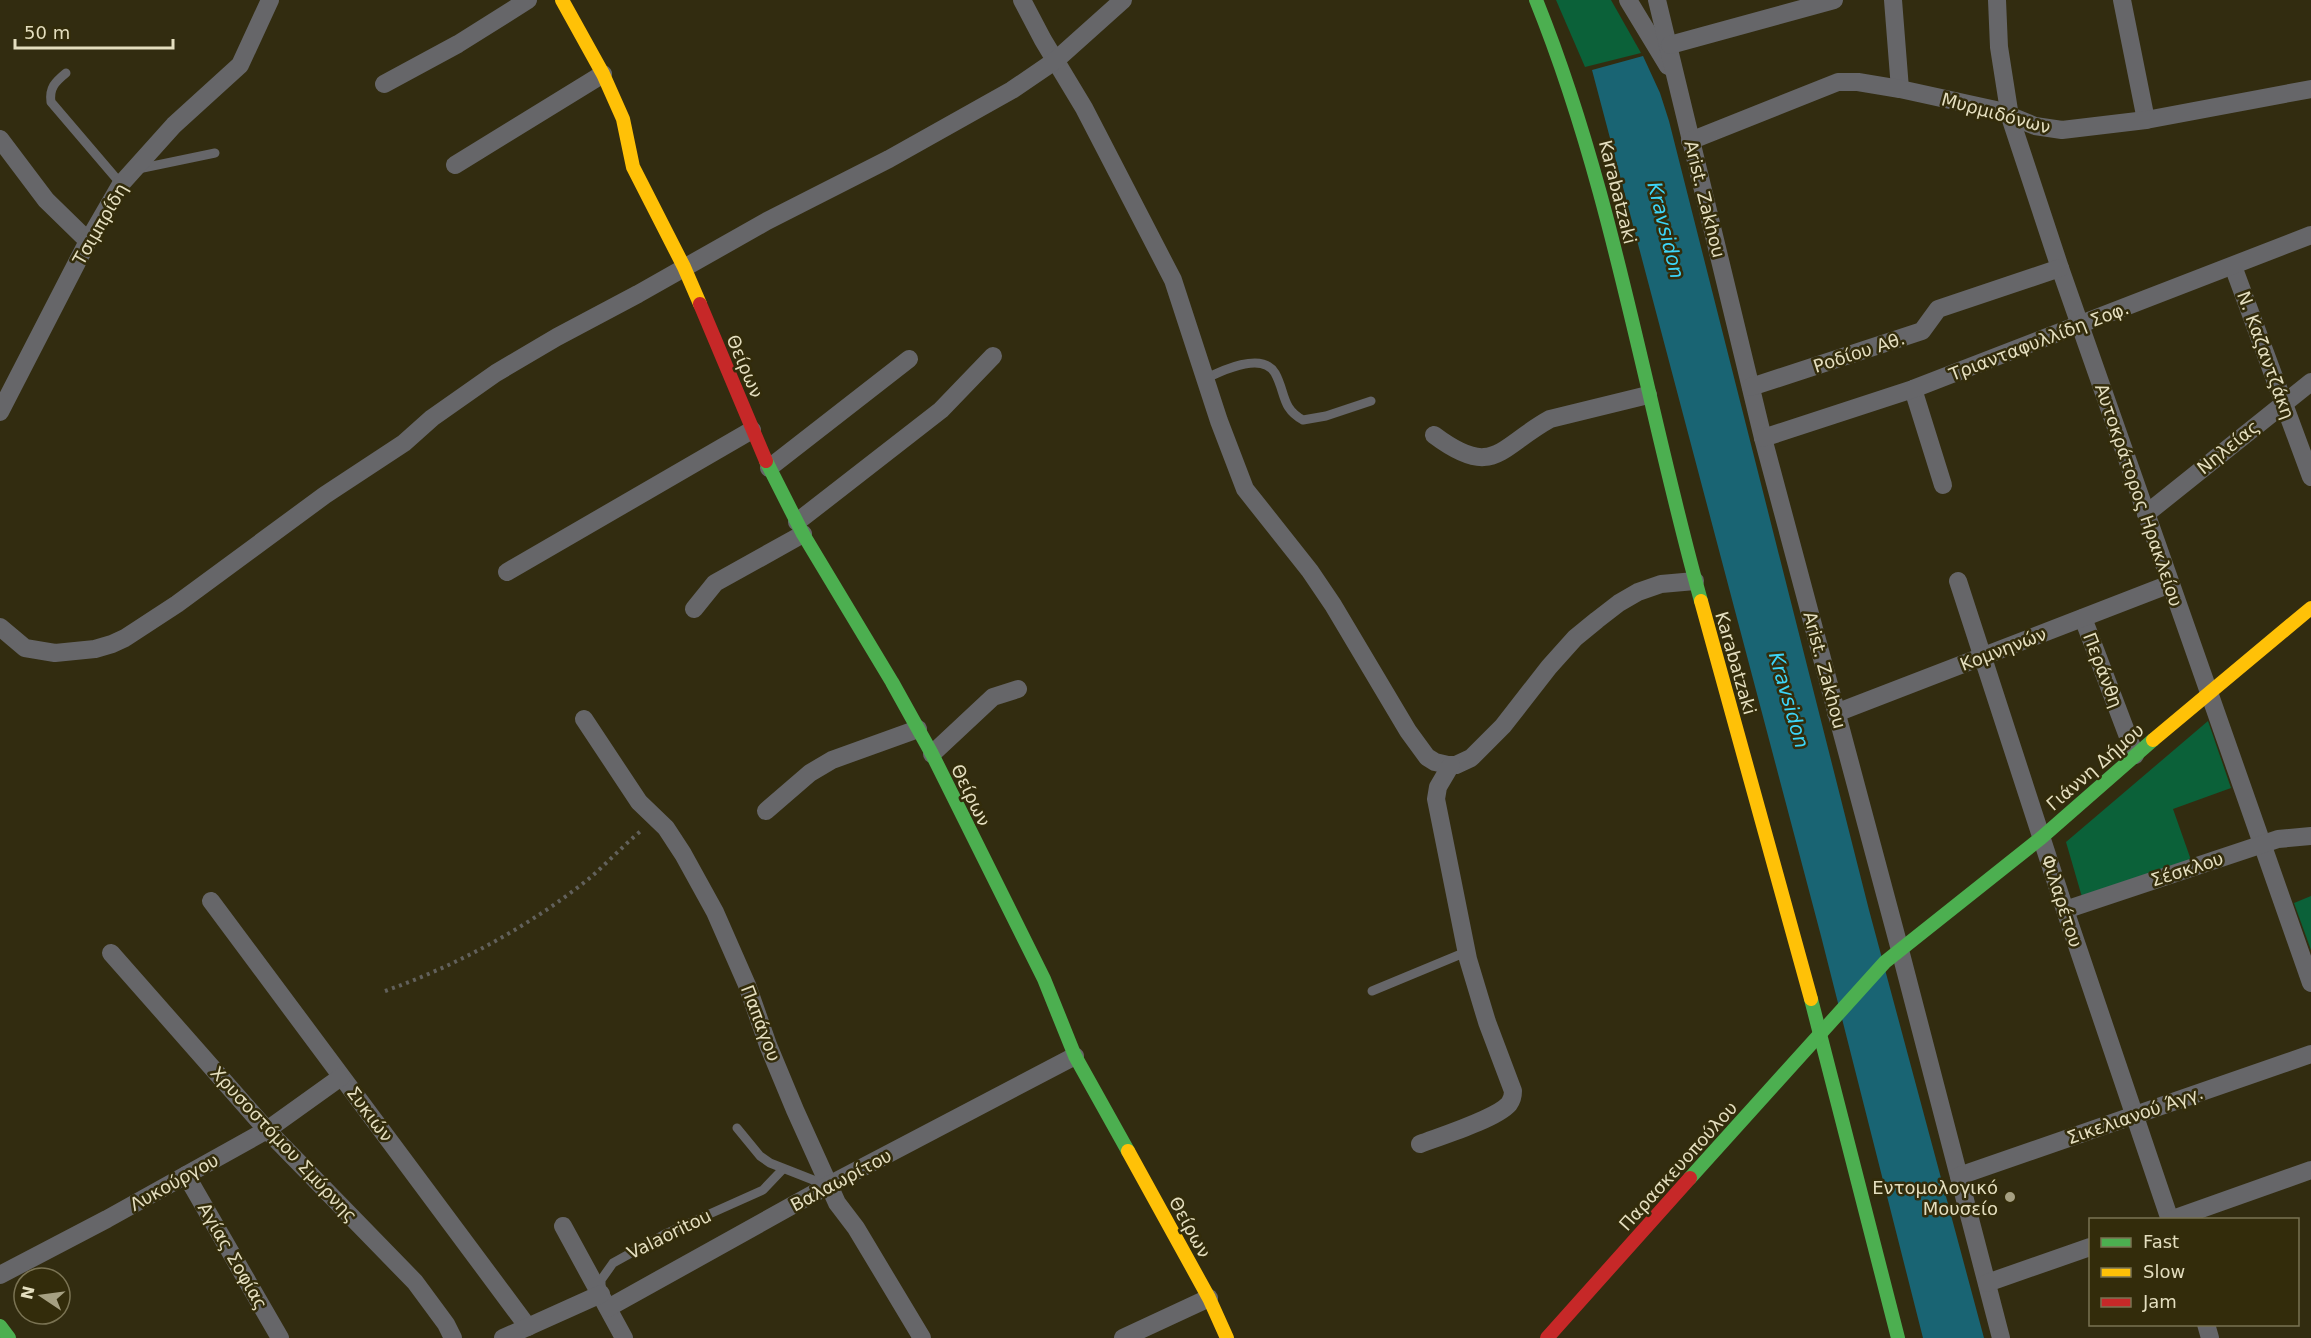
<svg xmlns="http://www.w3.org/2000/svg" width="2311" height="1338" font-family="'DejaVu Sans',sans-serif">
<style>
.green{fill:#0b6139}
.water{fill:#196473}
.lines{fill:none;stroke-linecap:round;stroke-linejoin:round}
.path{stroke:#62615c;stroke-width:4;stroke-dasharray:3 4.5;stroke-linecap:butt}
.lane{stroke:#666669;stroke-width:9}
.street{stroke:#666669;stroke-width:18}
.fast{stroke:#4caf50;stroke-width:14}
.slow{stroke:#ffc107;stroke-width:14}
.jam{stroke:#c62828;stroke-width:14}
.poi-dot{fill:#a6a082;stroke:#332c0b;stroke-width:2}
.labels{text-anchor:middle;dominant-baseline:central;stroke-width:5;stroke-linejoin:round;paint-order:stroke}
.street-label{font-size:18px;fill:#e4debf;stroke:#332c0b}
.poi-label{font-size:18px;fill:#e4debf;stroke:#332c0b;text-anchor:end}
.water-label{font-size:20px;font-style:italic;fill:#3dd5f8;stroke:#332c0b}
</style>
<rect width="100%" height="100%" fill="#322c10"/>
<!-- green -->
<g class="green">
<polygon points="1556,0 1611,0 1641,53 1585,67"/>
<polygon points="2208,721 2231,788 2173,809 2191,860 2082,897 2066,842"/>
<polygon points="2311,896 2311,950 2294,903"/>
</g>
<!-- water -->
<polygon class="water" points="1643,56 1660,93 1669,121 1869,910 1984,1338 1923,1338 1821,936 1592,70"/>
<g class="lines">
<!-- path -->
<path class="path" d="M385,991C456,966 532,925 591,877C608,862 624,845 642,830"/>
<!-- lane -->
<g class="lane">
<path d="M66,73C55,82 49,88 51,102L121,184"/>
<polyline points="138,169 215,153"/>
<path d="M1205,379C1221,371 1262,351 1275,373C1286,393 1281,408 1303,420L1326,416L1371,401"/>
<polyline points="1372,991 1466,952"/>
<polyline points="737,1128 760,1156 770,1163 826,1185"/>
<polyline points="601,1288 601,1280 613,1263 667,1233 763,1190 783,1169"/>
</g>
<!-- street -->
<g class="street">
<polyline points="1022,0 1043,40 1084,108 1173,280 1219,421 1245,489 1310,571 1333,605 1408,731 1427,757 1435,762 1448,765 1456,765 1471,758 1503,726 1549,667 1575,638 1597,620 1619,603 1638,592 1661,584 1695,581"/>
<polyline points="1628,0 1668,66"/>
<polyline points="1657,0 1763,438 1900,950 2001,1338"/>
<polyline points="1893,0 1900,89"/>
<polyline points="1997,0 1999,47 2010,117 2060,268 2311,983"/>
<polyline points="2122,0 2146,120"/>
<polyline points="1670,45 1834,0"/>
<polyline points="384,84 458,44 528,0"/>
<polyline points="0,139 46,200 88,241"/>
<polyline points="1690,141 1838,82 1858,82 1900,89 1996,110 2035,126 2062,130 2146,120 2311,89"/>
<polyline points="455,165 603,74"/>
<polyline points="2233,266 2311,477"/>
<polyline points="1751,387 1922,331 1938,309 2060,268"/>
<polyline points="1913,389 1943,485"/>
<polyline points="0,412 88,241 121,184 174,125 240,65 270,0"/>
<path d="M1434,435C1494,480 1499,447 1550,419L1648,395"/>
<polyline points="1763,438 1913,389 2311,235"/>
<polyline points="769,468 909,359"/>
<polyline points="2146,514 2311,382"/>
<polyline points="797,522 941,410 993,356"/>
<polyline points="507,572 752,430"/>
<polyline points="1958,581 2065,910 2170,1220"/>
<polyline points="694,609 715,583 803,534"/>
<polyline points="2083,618 2135,755"/>
<polyline points="0,627 25,648 55,653 95,649 112,644 125,638 177,604 325,495 404,443 432,418 496,373 557,337 638,294 767,221 889,159 1012,90 1056,60 1123,0"/>
<polyline points="1836,713 2170,584"/>
<polyline points="584,719 639,802 666,828 683,854 715,912 747,985 768,1045 795,1110 837,1203 856,1228 922,1338"/>
<polyline points="932,754 993,697 1018,689"/>
<polyline points="766,811 810,773 832,760 918,729"/>
<polyline points="211,901 528,1327"/>
<polyline points="2065,910 2278,839 2311,836"/>
<polyline points="111,953 267,1130 415,1282 446,1324 453,1338"/>
<path d="M1420,1144C1441,1136 1496,1119 1509,1104C1512,1100 1513,1096 1513,1091L1487,1022L1468,959L1436,799L1438,787L1451,765"/>
<polyline points="186,1175 280,1338"/>
<polyline points="1959,1176 2311,1054"/>
<polyline points="2170,1220 2311,1170"/>
<polyline points="563,1226 624,1338"/>
<polyline points="0,1275 107,1219 267,1130 341,1077"/>
<polyline points="1987,1283 2090,1247"/>
<polyline points="608,1308 829,1185 1075,1056"/>
<polyline points="2206,1324 2210,1338"/>
<polyline points="503,1338 601,1294"/>
<polyline points="1123,1338 1209,1298"/>
</g>
<!-- fast -->
<g class="fast">
<path d="M1536,0C1614,193 1645,401 1701,601"/>
<polyline points="766,461 803,534 892,682 932,754 1044,979 1075,1056 1128,1151"/>
<polyline points="1811,999 1898,1338"/>
<polyline points="1690,1178 1885,962 2041,838 2153,740"/>
<polyline points="0,1326 9,1338"/>
</g>
<!-- slow -->
<g class="slow">
<polyline points="562,0 603,74 623,119 633,167 684,267 700,304"/>
<polyline points="1701,601 1811,999"/>
<polyline points="2153,740 2311,608"/>
<polyline points="1128,1151 1209,1298 1227,1338"/>
</g>
<!-- jam -->
<g class="jam">
<polyline points="700,304 766,461"/>
<polyline points="1547,1338 1690,1178"/>
</g>
</g>
<!-- markers -->
<circle class="poi-dot" cx="2010" cy="1197" r="6"/>
<g class="labels">
<!-- street labels -->
<g class="street-label">
<text transform="translate(1996 113) rotate(15)">Μυρμιδόνων</text>
<text transform="translate(1618 192) rotate(76)">Karabatzaki</text>
<text transform="translate(1705 199) rotate(76)">Arist. Zakhou</text>
<text transform="translate(100 224) rotate(-60)">Τσιμπρίδη</text>
<text transform="translate(2039 341) rotate(-21)">Τριανταφυλλίδη Σοφ.</text>
<text transform="translate(1859 352) rotate(-18)">Ροδίου Αθ.</text>
<text transform="translate(2266 355) rotate(70)">Ν. Καζαντζάκη</text>
<text transform="translate(745 366) rotate(67)">Θείρων</text>
<text transform="translate(2228 447) rotate(-39)">Νηλείας</text>
<text transform="translate(2139 495) rotate(71)">Αυτοκράτορος Ηρακλείου</text>
<text transform="translate(2003 649) rotate(-21)">Κομνηνών</text>
<text transform="translate(1736 663) rotate(74)">Karabatzaki</text>
<text transform="translate(1825 670) rotate(75)">Arist. Zakhou</text>
<text transform="translate(2103 670) rotate(69)">Περάνθη</text>
<text transform="translate(2095 767) rotate(-41)">Γιάννη Δήμου</text>
<text transform="translate(971 795) rotate(64)">Θείρων</text>
<text transform="translate(2187 869) rotate(-18)">Σέσκλου</text>
<text transform="translate(2062 901) rotate(72)">Φιλαρέτου</text>
<text transform="translate(761 1023) rotate(69)">Παπάγου</text>
<text transform="translate(370 1114) rotate(53)">Συκιών</text>
<text transform="translate(2135 1115) rotate(-19)">Σικελιανού Άγγ.</text>
<text transform="translate(284 1144) rotate(47)">Χρυσοστόμου Σμύρνης</text>
<text transform="translate(1678 1166) rotate(-48)">Παρασκευοπούλου</text>
<text transform="translate(841 1180) rotate(-28)">Βαλαωρίτου</text>
<text transform="translate(174 1182) rotate(-29)">Λυκούργου</text>
<text transform="translate(1190 1227) rotate(61)">Θείρων</text>
<text transform="translate(669 1234) rotate(-26)">Valaoritou</text>
<text transform="translate(233 1256) rotate(60)">Αγίας Σοφίας</text>
</g>
<!-- poi labels -->
<g class="poi-label">
<text x="1998" y="1187">Εντομολογικό<tspan x="1998" dy="21">Mουσείο</tspan></text>
</g>
<!-- water labels -->
<g class="water-label">
<text transform="translate(1666 230) rotate(76)">Kravsidon</text>
<text transform="translate(1789 700) rotate(74)">Kravsidon</text>
</g>
</g>
<!-- legend -->
<rect x="2089" y="1218" width="210" height="108" fill="#332c0b" stroke="#7a7353" stroke-width="1.5"/>
<rect x="2101" y="1238" width="30" height="9" fill="#4caf50" stroke="#7a7353" stroke-width="1.5"/>
<text x="2143" y="1248" font-size="18" fill="#e4debf">Fast</text>
<rect x="2101" y="1268" width="30" height="9" fill="#ffc107" stroke="#7a7353" stroke-width="1.5"/>
<text x="2143" y="1278" font-size="18" fill="#e4debf">Slow</text>
<rect x="2101" y="1298" width="30" height="9" fill="#c62828" stroke="#7a7353" stroke-width="1.5"/>
<text x="2143" y="1308" font-size="18" fill="#e4debf">Jam</text>
<!-- north arrow -->
<g transform="translate(42 1296) rotate(283)"><circle r="28" fill="#332c0b" stroke="#7a7353" stroke-width="1.5"/>
<path d="M0-4.5L10 22L0 15L-10 22Z" fill="#a6a082"/>
<text y="-9" font-size="16" font-weight="bold" text-anchor="middle" fill="#e4debf">N</text>
</g>
<!-- scale -->
<path d="M15 39v9h158v-9" fill="none" stroke="#e4debf" stroke-width="3"/>
<text x="24" y="39" font-size="18" fill="#e4debf" stroke="#332c0b" stroke-width="4.5" paint-order="stroke">50 m</text>
</svg>
